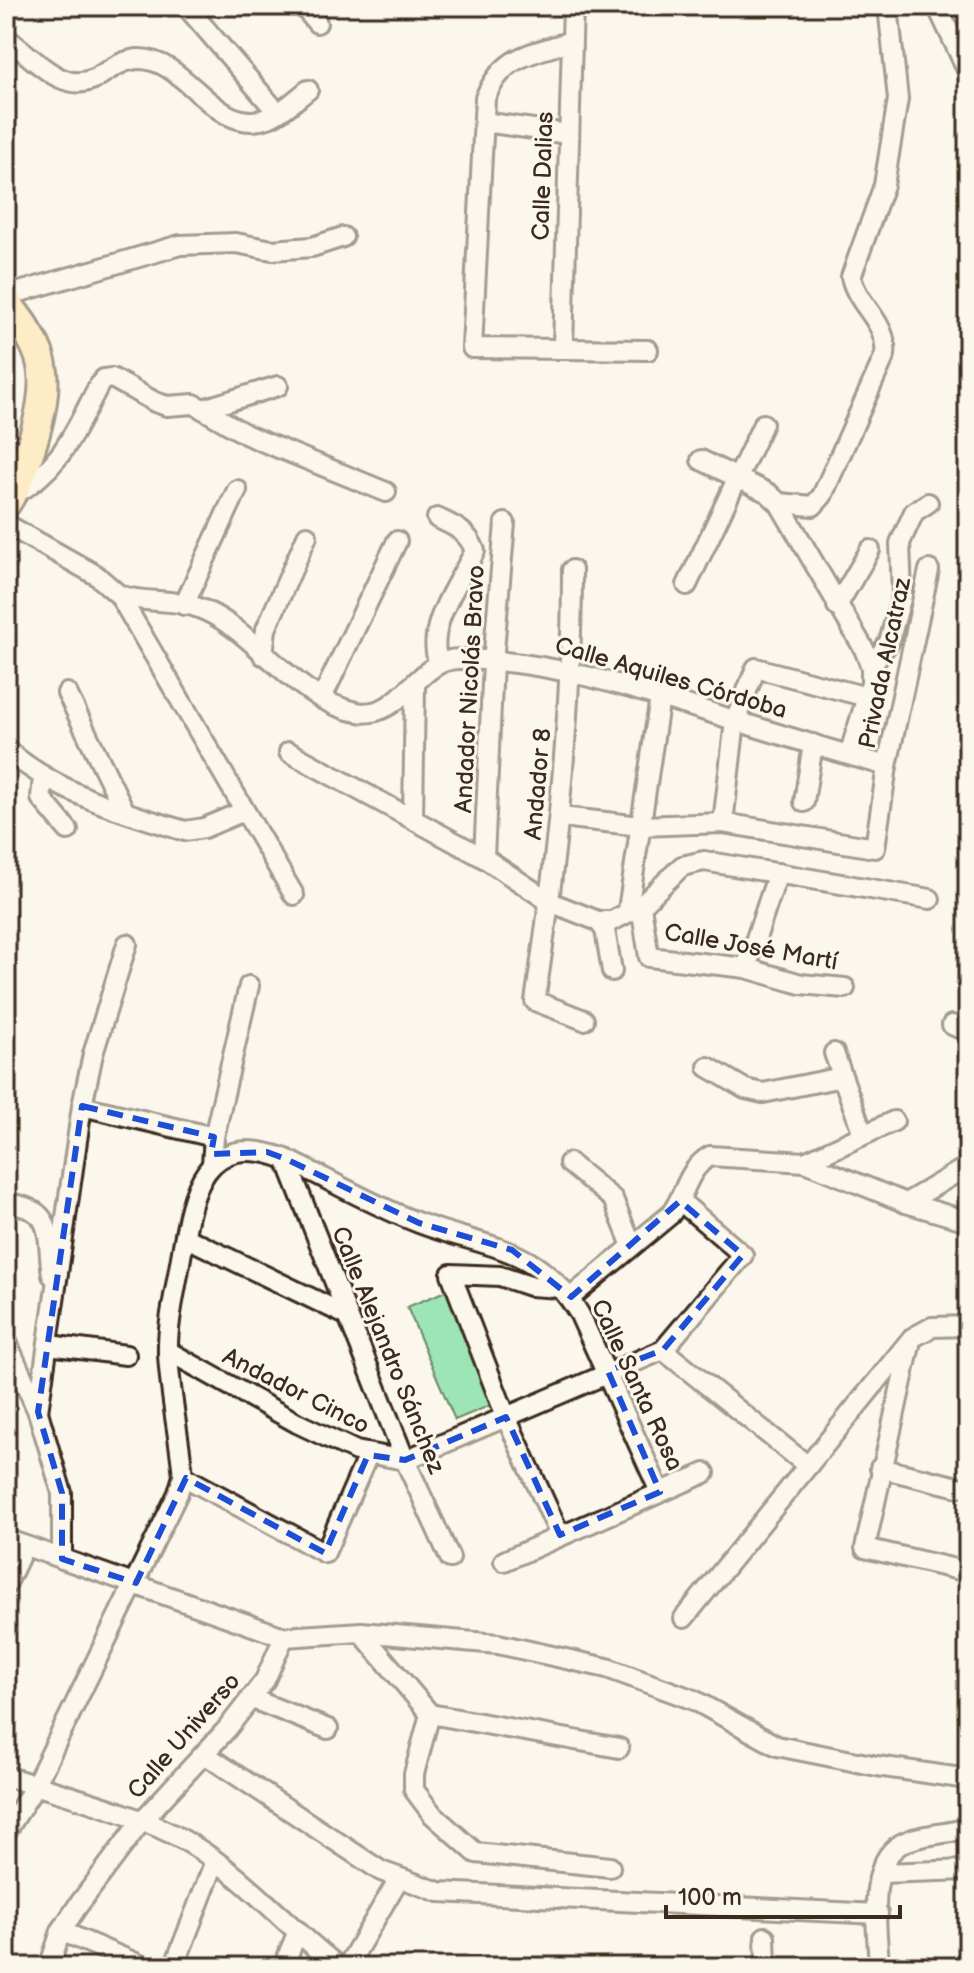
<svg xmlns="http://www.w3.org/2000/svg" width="974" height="1973" font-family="'Balsamiq Sans',sans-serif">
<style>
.green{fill:#9de5b4;stroke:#6c8869;stroke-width:2}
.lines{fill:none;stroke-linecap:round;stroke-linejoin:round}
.street-casing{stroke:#3b2a1e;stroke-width:24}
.primary-casing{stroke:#3b2a1e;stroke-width:34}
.street{stroke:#fbf7ec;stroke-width:18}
.primary{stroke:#ffdd96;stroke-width:28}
.marked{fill:none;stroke:#1d4ed8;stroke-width:6;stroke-dasharray:16 10;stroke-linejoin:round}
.labels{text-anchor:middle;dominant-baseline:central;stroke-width:6;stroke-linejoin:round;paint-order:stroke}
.street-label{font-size:24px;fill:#3b2a1e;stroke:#fbf7ec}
</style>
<rect width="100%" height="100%" fill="#fbf7ec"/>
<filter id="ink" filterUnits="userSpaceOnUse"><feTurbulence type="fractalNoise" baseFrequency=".0125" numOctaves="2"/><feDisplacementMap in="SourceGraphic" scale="16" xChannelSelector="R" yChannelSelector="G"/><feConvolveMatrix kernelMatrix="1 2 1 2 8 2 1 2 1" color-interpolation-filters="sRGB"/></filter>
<g filter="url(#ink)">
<!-- green -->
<polygon class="green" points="448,1290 496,1403 455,1420 407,1307"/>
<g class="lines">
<!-- street casing -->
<g class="street-casing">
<g id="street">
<polyline points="186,6 277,112"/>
<polyline points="303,6 317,23"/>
<polyline points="937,6 968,72"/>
<path d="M6,38C31,54 61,96 96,78C109,70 123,59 140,59C189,60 214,137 268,118C282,113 296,99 308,90"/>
<path d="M571,41C530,55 504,54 485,98L472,348L648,350"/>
<polyline points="484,122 568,134"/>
<polyline points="6,296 180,245 236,243 272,250 312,247 343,237"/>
<polyline points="563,347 573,6"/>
<polyline points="203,409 278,386"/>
<polyline points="701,460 768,493 779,503 864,649 871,667"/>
<path d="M12,496C62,468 73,434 99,385L104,379L112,378L155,402L167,406L194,404L247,435L386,492"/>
<path d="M779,503L813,506L822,496L885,355C889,323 858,307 851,277L884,185L898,99L888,6"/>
<path d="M437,518C454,526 468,531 475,551C459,583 424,628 439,663"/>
<polyline points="6,524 96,575 119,595 294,895"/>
<path d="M572,570C572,715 557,857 535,1001L584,1020"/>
<polyline points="687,585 763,424"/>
<path d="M119,595C144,604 171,598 196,607C253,626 294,701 357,712C402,720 417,659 459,659C550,660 633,688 718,715C774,733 830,750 887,766"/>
<polyline points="184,605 237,490"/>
<polyline points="837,606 870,550"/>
<polyline points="263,655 266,629 307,536"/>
<polyline points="67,693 124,810"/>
<polyline points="322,698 397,541"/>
<path d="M6,749C56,793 122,812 185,831L204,828L244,811"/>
<polyline points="289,752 484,858 550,902 598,921 612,921 641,906 682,866 704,861 930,899"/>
<polyline points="849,755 871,684 871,667 889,642 902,595 900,543 914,512 928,503"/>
<polyline points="43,777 41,798 68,830"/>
<polyline points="804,802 813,744"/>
<polyline points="561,817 641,826 723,823 875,848 887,766 929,570"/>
<polyline points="413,819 415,685"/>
<polyline points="723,823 735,721 756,668 867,697"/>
<polyline points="484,858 493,662 505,523"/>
<polyline points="641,906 649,957 746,968 801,984 845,988"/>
<polyline points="628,910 660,697"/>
<polyline points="598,921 605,930 612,971"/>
<polyline points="746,968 778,873"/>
<polyline points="952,1025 968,1032"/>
<polyline points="834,1053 863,1134"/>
<polyline points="708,1067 745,1089 763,1093 842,1077"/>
<polyline points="82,1106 214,1137"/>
<polyline points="286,1159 405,1460 450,1558"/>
<polyline points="805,1162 894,1121"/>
<polyline points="569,1163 613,1199 632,1246"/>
<polyline points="212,1164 214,1137 249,986"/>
<path d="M6,1203C56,1209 46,1233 52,1275"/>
<polyline points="906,1203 968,1166"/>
<polyline points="185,1237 346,1315"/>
<path d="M570,1298L670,1215C686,1195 686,1170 710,1156L805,1162L906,1203L968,1221"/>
<polyline points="6,1340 38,1412 62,1493 62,1559"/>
<polyline points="49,1345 126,1355"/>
<polyline points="910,1345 865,1548 968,1572"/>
<polyline points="663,1350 808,1466"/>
<polyline points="168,1351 297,1423 356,1451 405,1460 663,1350 743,1255 680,1201"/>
<polyline points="38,1412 82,1106 93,1054 127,944"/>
<polyline points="880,1468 958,1487"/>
<polyline points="183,1476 325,1553 368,1455"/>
<polyline points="560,1535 506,1417 451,1274 500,1276 530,1286 561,1288"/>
<polyline points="6,1539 284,1637 361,1632 498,1644 607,1668 694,1700 777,1746 877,1766 968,1779"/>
<polyline points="504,1561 705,1473"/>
<polyline points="6,1585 24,1547"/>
<polyline points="684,1618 912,1338 932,1327 968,1326"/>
<polyline points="361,1632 430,1714 414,1774 414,1790 433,1815 476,1853 610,1867"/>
<polyline points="250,1698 328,1729"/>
<polyline points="430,1714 619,1748"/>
<polyline points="206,1755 381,1871 439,1892 878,1914"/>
<path d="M6,1776C63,1795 138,1813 189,1843C246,1877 287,1927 339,1967"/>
<path d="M6,1832L35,1786L178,1493L183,1476C179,1435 170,1395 168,1354C167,1325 175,1293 180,1263C191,1201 198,1126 286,1159C330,1180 374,1206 419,1223C487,1249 538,1244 580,1315L660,1492"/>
<polyline points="881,1873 968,1870"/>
<polyline points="61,1931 145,1967"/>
<polyline points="765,1937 766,1967"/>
<polyline points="49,1967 61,1931 77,1907 140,1823 227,1729 265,1680 284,1637"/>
<polyline points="174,1967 215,1861"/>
<polyline points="283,1967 298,1931"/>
<polyline points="347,1967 398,1880"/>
<path d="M879,1967C878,1932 865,1865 901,1844C921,1833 947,1835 968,1828"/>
</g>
</g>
<!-- primary casing -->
<g class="primary-casing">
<path id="primary" d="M6,302C22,323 40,345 43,372C47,408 25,473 6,503"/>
</g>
<!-- street -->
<use href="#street" class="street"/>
<!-- primary -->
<use href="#primary" class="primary"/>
</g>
</g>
<!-- marked area -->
<path d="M0 0H974V1973H0ZM82,1106L214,1137L211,1154L267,1152L286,1159L419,1223L512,1250L571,1297L680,1201L743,1255L663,1350L608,1371L660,1492L560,1535L506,1417L405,1460L368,1455L325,1553L186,1478L136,1583L62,1559V1493L38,1412Z" fill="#fbf7ec" fill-opacity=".55" fill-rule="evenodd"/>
<path class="marked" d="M82,1106L214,1137L211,1154L267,1152L286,1159L419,1223L512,1250L571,1297L680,1201L743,1255L663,1350L608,1371L660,1492L560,1535L506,1417L405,1460L368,1455L325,1553L186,1478L136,1583L62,1559V1493L38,1412Z"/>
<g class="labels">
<!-- street labels -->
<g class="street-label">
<text transform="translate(543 176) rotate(-88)">Calle Dalias</text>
<text transform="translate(885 663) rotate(-78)">Privada Alcatraz</text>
<text transform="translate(671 678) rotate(16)">Calle Aquiles Córdoba</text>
<text transform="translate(470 689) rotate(-87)">Andador Nicolás Bravo</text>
<text transform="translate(538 784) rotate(-85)">Andador 8</text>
<text transform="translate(751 947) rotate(10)">Calle José Martí</text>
<text transform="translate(388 1350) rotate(68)">Calle Alejandro Sánchez</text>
<text transform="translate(637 1385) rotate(65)">Calle Santa Rosa</text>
<text transform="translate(296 1391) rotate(27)">Andador Cinco</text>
<text transform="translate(184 1736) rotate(-49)">Calle Universo</text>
</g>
</g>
<!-- margin -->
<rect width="974" height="1973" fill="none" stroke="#fbf7ec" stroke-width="32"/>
<rect x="16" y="16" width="942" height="1941" fill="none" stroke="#3b2a1e" stroke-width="3" filter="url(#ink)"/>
<!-- scale -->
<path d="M666 1905v12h234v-12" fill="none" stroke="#3b2a1e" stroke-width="4"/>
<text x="678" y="1905" font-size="24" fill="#3b2a1e" stroke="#fbf7ec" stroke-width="6" paint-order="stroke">100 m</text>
</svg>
